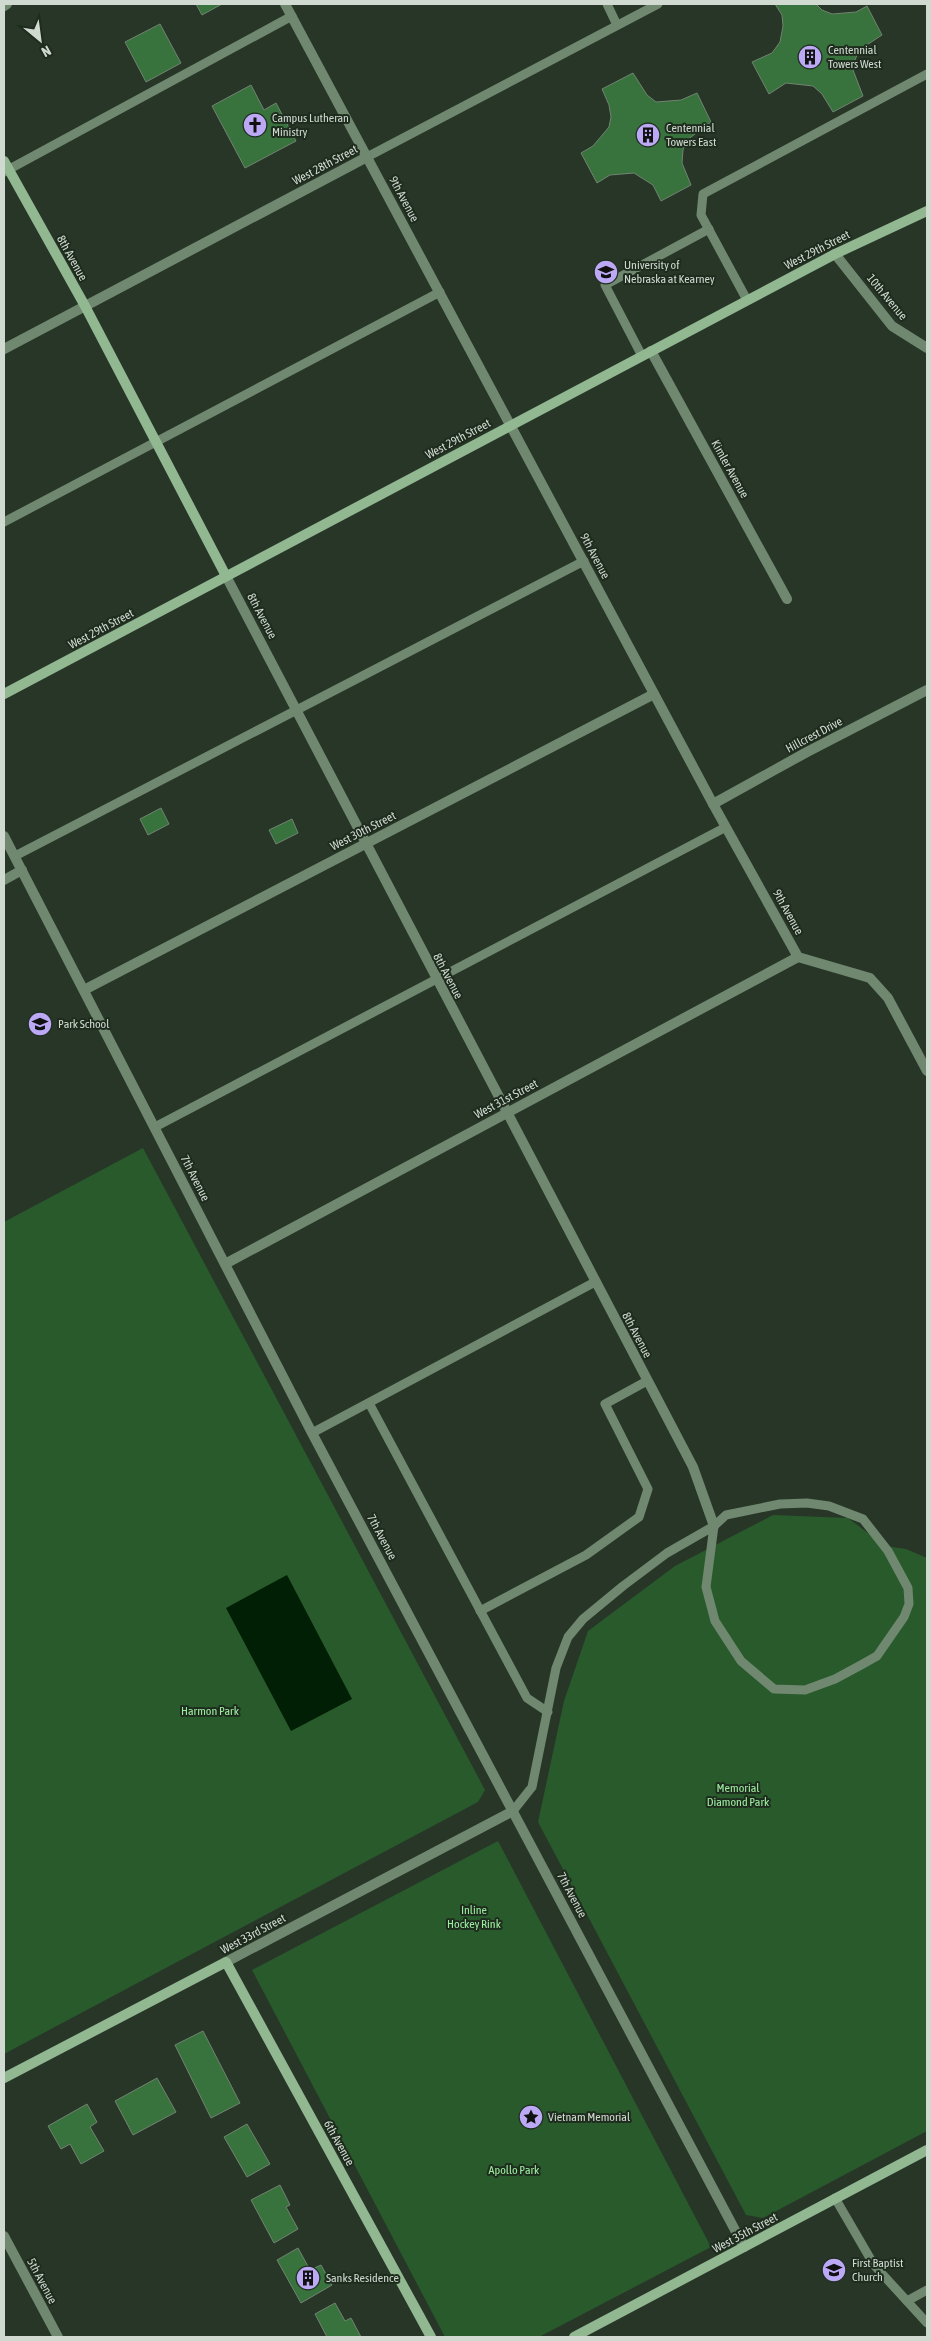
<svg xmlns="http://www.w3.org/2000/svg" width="931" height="2341" font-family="'Asap Condensed',sans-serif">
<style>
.green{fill:#285a2c}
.water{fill:#011f04}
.building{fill:#38723c;stroke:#728372}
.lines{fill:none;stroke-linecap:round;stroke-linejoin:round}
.lane{stroke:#6f886f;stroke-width:9}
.street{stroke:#6f886f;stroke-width:10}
.secondary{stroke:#91b891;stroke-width:10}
.labels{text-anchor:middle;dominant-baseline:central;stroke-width:4;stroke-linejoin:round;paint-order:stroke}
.poi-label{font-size:12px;fill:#d1dad1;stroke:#1e2c1e;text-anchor:start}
.street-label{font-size:12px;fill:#d1dad1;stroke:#1e2c1e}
.park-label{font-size:12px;fill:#9deea0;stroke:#1e2c1e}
</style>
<rect width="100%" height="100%" fill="#283628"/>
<!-- green -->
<g class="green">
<polygon points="143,1148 485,1790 478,1802 4,2054 4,1222"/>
<polygon points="773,1515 848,1518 885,1546 906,1549 927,1558 927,2131 763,2218 746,2215 538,1822 564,1701 588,1631 675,1566"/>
<polygon points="498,1841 711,2247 539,2337 445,2337 252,1970"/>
</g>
<!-- water -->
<polygon class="water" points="287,1575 352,1699 291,1731 226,1608"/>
<!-- building -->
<g class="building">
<polygon points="196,4 222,4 202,15"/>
<polygon points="775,4 816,4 822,10 832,14 856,12 867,6 882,35 859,50 855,60 853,70 863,96 833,112 822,94 813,86 786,83 769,94 752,62 772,53 780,42 783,26 782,15"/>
<polygon points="160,24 181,63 146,82 125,42"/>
<polygon points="633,73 647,95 656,102 681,100 697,93 711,122 687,140 683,150 682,163 691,185 661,201 653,185 634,173 610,175 597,183 581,153 593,146 609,127 611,117 609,105 602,89"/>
<polygon points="251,85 264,110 276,103 296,141 245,168 212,106"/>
<polygon points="161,808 169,824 148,835 140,819"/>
<polygon points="292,819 298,833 276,844 269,830"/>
<polygon points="203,2031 240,2103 211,2118 175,2045"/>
<polygon points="157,2078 176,2112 133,2135 115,2101"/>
<polygon points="87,2104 97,2122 90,2127 104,2151 81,2164 70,2144 61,2149 48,2126"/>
<polygon points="247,2124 270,2164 247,2177 224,2137"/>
<polygon points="280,2185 290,2205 286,2207 298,2229 274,2243 251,2200"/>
<polygon points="298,2248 310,2270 321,2265 332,2285 301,2303 277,2260"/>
<polygon points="335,2303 345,2321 351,2318 361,2337 327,2337 315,2314"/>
</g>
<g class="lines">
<!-- lane -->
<g class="lane">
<polyline points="607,4 617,25"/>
<polyline points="367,157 658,4"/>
<polyline points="4,172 292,16"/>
<polyline points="747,300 701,215 703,194 927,74"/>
<polyline points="642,356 605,285 709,229"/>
<polyline points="4,522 440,292"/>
<polyline points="15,856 584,561"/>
<polyline points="155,1127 726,827"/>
<polyline points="369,1403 527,1698 548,1712"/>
<polyline points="312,1433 595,1282"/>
<polyline points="480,1611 586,1555 639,1517 648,1489 605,1404 647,1381"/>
<polyline points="513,1811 532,1787 556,1668 568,1637 583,1619 623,1586 667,1553 714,1526 726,1515 780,1504 807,1503 829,1506 863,1519 888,1551 908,1588 909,1604 904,1617 877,1656 861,1665 835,1679 805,1690 774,1689 741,1661 715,1621 706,1587 714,1526"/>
<polyline points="835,2198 874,2265 927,2323"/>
<polyline points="907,2301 927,2290"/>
</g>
<!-- street -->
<g class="street">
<polyline points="285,4 713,804 798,957 870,978 888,998 927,1071"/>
<polyline points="4,6 7,4"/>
<polyline points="835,254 892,326 927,348"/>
<polyline points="4,349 367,157"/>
<polyline points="651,351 787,599"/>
<polyline points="226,576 693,1467 714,1526"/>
<polyline points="713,804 807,752 927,690"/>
<polyline points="4,836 312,1433 744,2247"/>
<polyline points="4,880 22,870"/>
<polyline points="84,990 654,694"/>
<polyline points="225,1264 798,957"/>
<polyline points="226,1962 513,1811"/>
<polyline points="4,2236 58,2337"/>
</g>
<!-- secondary -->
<g class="secondary">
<polyline points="4,161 85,306 226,576"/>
<polyline points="4,694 835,254 927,211"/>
<polyline points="4,2078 226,1962 431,2337"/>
<polyline points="574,2337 927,2150"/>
</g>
</g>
<!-- icons -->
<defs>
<g id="building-disc" transform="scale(1.25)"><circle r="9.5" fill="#bca9f5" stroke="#1e2c1e"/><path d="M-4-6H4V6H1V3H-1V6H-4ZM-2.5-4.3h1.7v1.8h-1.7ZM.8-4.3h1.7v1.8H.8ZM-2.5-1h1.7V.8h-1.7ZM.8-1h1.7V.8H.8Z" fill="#111"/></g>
<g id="church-disc" transform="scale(1.25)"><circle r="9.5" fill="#bca9f5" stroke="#1e2c1e"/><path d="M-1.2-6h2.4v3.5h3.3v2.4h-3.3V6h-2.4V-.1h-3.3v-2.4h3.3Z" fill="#111"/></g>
<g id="university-disc" transform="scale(1.25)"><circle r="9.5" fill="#bca9f5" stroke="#1e2c1e"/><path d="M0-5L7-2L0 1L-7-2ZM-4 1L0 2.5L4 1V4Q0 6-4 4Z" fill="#111"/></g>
<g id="school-disc" transform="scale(1.25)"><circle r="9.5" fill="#bca9f5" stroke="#1e2c1e"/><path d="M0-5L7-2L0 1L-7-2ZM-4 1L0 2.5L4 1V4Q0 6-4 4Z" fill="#111"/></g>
<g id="sight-disc" transform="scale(1.25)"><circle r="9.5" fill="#bca9f5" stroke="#1e2c1e"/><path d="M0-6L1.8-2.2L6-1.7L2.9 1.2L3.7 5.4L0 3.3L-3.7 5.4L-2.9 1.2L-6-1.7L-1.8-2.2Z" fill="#111"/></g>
</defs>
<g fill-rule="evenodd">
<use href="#building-disc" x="810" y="57"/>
<use href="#church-disc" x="255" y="125"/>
<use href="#building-disc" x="648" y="135"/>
<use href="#university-disc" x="606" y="272"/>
<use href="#school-disc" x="40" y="1024"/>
<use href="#sight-disc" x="531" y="2117"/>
<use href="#school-disc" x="834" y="2270"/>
<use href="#building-disc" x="308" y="2278"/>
</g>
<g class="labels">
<!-- poi labels -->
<g class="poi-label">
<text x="828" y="50">Centennial<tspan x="828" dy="14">Towers West</tspan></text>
<text x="272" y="118">Campus Lutheran<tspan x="272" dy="14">Ministry</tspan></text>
<text x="666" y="128">Centennial<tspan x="666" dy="14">Towers East</tspan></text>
<text x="624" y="265">University of<tspan x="624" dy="14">Nebraska at Kearney</tspan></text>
<text x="58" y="1024">Park School</text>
<text x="548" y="2117">Vietnam Memorial</text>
<text x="852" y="2263">First Baptist<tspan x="852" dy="14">Church</tspan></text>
<text x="326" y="2278">Sanks Residence</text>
</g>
<!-- street labels -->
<g class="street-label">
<text transform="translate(325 165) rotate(-28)">West 28th Street</text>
<text transform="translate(404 199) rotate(62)">9th Avenue</text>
<text transform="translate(817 250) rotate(-27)">West 29th Street</text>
<text transform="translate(72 258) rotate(61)">8th Avenue</text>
<text transform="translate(887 297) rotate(50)">10th Avenue</text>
<text transform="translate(458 439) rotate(-28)">West 29th Street</text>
<text transform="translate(730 469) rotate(61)">Kimler Avenue</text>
<text transform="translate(595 556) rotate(62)">9th Avenue</text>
<text transform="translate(262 616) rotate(62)">8th Avenue</text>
<text transform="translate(101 629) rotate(-28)">West 29th Street</text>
<text transform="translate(814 735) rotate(-28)">Hillcrest Drive</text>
<text transform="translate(363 831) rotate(-27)">West 30th Street</text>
<text transform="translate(788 912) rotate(61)">9th Avenue</text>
<text transform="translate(448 976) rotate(62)">8th Avenue</text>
<text transform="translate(506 1099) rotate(-28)">West 31st Street</text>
<text transform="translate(195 1178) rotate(63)">7th Avenue</text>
<text transform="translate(637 1335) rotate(62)">8th Avenue</text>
<text transform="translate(382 1537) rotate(62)">7th Avenue</text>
<text transform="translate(572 1895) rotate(62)">7th Avenue</text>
<text transform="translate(253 1934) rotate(-28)">West 33rd Street</text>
<text transform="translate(339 2143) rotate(61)">6th Avenue</text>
<text transform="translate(745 2233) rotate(-28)">West 35th Street</text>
<text transform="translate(42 2281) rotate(62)">5th Avenue</text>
</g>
<!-- park labels -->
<g class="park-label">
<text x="210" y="1711">Harmon Park</text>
<text x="738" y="1788">Memorial<tspan x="738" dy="14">Diamond Park</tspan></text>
<text x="474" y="1910">Inline<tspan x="474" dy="14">Hockey Rink</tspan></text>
<text x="514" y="2170">Apollo Park</text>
</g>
</g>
<!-- border -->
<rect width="931" height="2341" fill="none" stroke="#d1dad1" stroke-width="10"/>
<!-- north arrow -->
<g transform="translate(40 40) rotate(151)" stroke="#1e2c1e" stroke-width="4" paint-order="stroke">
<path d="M0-4L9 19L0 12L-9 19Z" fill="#d1dad1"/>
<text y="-8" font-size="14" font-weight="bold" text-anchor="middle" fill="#d1dad1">N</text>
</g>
</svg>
